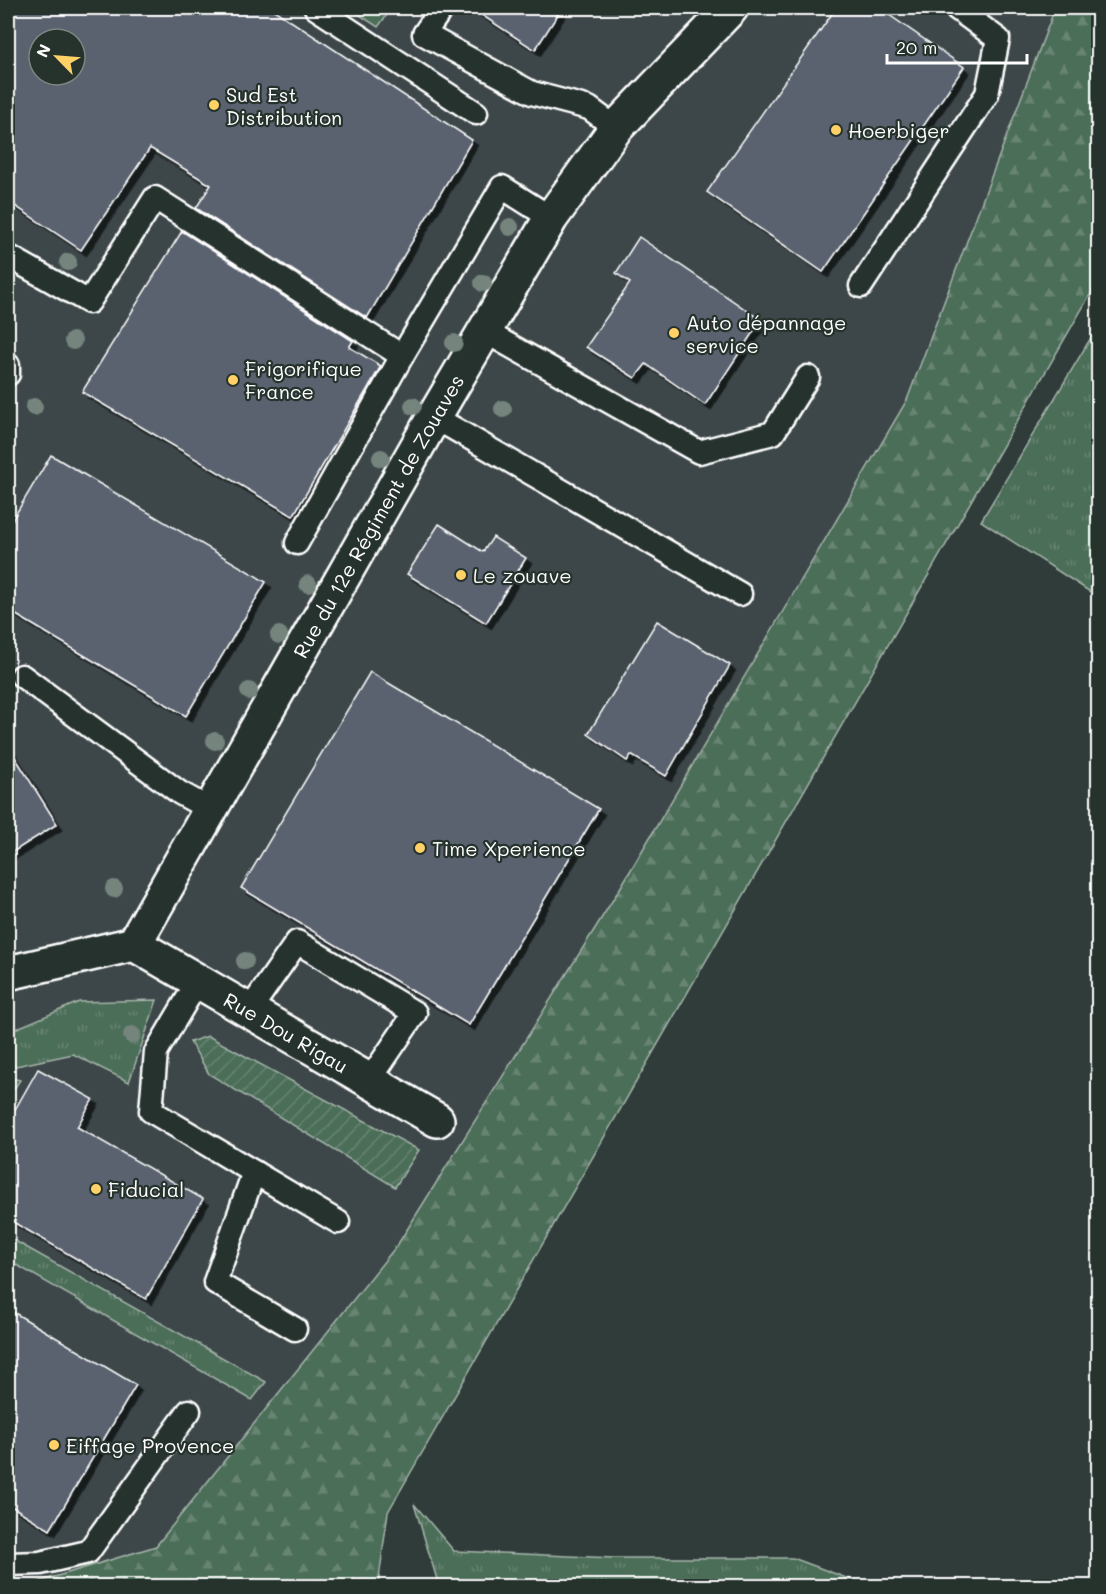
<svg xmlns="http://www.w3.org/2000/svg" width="1106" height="1594" font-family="Mali,sans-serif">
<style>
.built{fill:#3d474a;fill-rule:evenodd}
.grass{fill:url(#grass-tufts);stroke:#a6b6ac;stroke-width:1.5}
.forest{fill:url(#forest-firs);stroke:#a6b6ac;stroke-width:1.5}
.garden{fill:url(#garden-furrows);stroke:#a6b6ac;stroke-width:1.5}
.building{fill:#5a6270;stroke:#fff;stroke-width:1.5;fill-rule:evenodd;filter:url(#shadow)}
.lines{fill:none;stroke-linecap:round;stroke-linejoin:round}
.service-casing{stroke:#fff;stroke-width:27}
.minor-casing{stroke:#fff;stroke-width:38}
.service{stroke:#26332d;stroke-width:22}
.minor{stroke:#26332d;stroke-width:33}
.tree{fill:#75847d}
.poi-dot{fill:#ffd166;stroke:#26332d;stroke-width:2}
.labels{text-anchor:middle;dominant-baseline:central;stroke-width:4.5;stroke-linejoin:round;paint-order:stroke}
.poi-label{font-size:20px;fill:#fff;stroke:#26332d;text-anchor:start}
.street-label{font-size:20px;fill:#fff;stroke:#26332d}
</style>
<defs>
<pattern id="grass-tufts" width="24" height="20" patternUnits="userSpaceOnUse" patternTransform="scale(1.5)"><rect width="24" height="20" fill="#4c6e59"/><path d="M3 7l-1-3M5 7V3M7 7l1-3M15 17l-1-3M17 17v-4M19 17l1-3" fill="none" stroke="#678472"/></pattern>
<pattern id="forest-firs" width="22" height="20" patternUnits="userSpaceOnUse" patternTransform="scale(1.5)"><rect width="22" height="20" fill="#4c6e59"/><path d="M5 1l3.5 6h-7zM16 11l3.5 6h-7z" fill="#678472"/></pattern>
<pattern id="garden-furrows" width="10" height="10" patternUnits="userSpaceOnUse" patternTransform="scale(1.5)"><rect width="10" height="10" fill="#4c6e59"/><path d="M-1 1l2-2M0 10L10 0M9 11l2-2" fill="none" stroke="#678472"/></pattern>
<filter id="shadow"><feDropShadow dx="5.5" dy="5.5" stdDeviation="0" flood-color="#0009"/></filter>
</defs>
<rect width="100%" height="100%" fill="#303c3a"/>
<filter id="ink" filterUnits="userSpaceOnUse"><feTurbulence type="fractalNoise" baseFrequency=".0167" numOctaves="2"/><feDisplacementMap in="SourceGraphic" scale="12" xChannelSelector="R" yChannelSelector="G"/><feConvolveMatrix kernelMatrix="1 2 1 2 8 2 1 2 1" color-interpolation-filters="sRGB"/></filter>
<g filter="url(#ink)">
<!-- built -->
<path class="built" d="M8,8H1055L907,400L619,890L398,1244L156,1546L25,1586H8ZM39,39H75V75H39Z"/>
<!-- grass -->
<g class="grass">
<polygon points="349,8 392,8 378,27"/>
<polygon points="1098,326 1098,597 981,521"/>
<polygon points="157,1000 129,1082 73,1054 16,1066 8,1064 8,1032 79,1002"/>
<polygon points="8,1077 20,1080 8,1098"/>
<polygon points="8,1237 266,1382 252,1400 8,1260"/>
<polygon points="414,1504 454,1551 614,1558 793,1558 868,1586 439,1586"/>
</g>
<!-- forest -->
<polygon class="forest" points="1055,8 1098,8 1098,281 388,1512 378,1586 25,1586 156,1546 398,1244 619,890 907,400"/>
<!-- garden -->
<polygon class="garden" points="208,1036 419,1150 395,1187 209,1074 190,1042"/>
<!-- building -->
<g class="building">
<path d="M8,8H271L472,140L367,318L196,208L211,185L150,148L81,250L8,201ZM39,39H75V75H39Z"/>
<polygon points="471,8 562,8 535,50"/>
<polygon points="836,8 879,8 964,67 823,272 707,192"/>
<polygon points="182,231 353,341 349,347 381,366 293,516 82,392"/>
<polygon points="639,237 761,320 705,405 646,364 635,378 586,347 630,283 616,273"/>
<polygon points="51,455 266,582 186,716 8,610 8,527"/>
<polygon points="439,524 483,552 493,537 526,558 486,623 407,574"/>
<polygon points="657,621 730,665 666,776 631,755 627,761 588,734"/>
<polygon points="370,672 599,809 469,1025 241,888"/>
<polygon points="8,746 57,824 8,855"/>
<polygon points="38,1069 93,1099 77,1127 203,1199 146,1299 8,1219 8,1122"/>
<polygon points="8,1309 136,1385 50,1530 8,1504"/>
</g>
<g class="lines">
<!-- service casing -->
<g class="service-casing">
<g id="service">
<polyline points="316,8 476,113"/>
<polyline points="442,8 424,34 532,93 589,108 616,128"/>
<polyline points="8,256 89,302 155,198 402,356"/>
<polyline points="861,286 987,94 998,39 956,8"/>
<polyline points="484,331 699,452 773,433 808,377"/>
<polyline points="8,365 8,374"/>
<polyline points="434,417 740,594"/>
<polyline points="297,543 402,356 502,187 551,218"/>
<polyline points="22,676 180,793 211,810"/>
<polyline points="198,981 156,1052 151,1111 338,1222"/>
<polyline points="249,1011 297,942 415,1013 369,1081"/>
<polyline points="254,1172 215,1282 295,1329"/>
<polyline points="8,1564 40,1563 88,1552 189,1411"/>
</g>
</g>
<!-- minor casing -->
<g class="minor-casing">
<g id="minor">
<path id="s1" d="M134,944L437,1120"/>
<path id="s2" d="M8,973L134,944L434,417L551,218L616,128L731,8"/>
</g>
</g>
<!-- service -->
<use href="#service" class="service"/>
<!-- minor -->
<use href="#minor" class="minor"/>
</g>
<!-- trees -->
<g class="tree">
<circle cx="510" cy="227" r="9"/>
<circle cx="68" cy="262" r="9"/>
<circle cx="483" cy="283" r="9"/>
<circle cx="73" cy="341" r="9"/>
<circle cx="454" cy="343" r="9"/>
<circle cx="413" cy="406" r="9"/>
<circle cx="34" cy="407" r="9"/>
<circle cx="503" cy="409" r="9"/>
<circle cx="381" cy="458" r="9"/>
<circle cx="308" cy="584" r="9"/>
<circle cx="279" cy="635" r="9"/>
<circle cx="249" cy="691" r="9"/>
<circle cx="215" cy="741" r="9"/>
<circle cx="114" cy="889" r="9"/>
<circle cx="245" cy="961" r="9"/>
<circle cx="132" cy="1035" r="9"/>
</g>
</g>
<!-- markers -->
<g class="poi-dot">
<circle cx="214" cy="105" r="6"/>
<circle cx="836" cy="130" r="6"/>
<circle cx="674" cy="333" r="6"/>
<circle cx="233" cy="380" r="6"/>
<circle cx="461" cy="575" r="6"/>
<circle cx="420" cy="848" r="6"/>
<circle cx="96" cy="1189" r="6"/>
<circle cx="54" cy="1445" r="6"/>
</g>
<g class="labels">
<!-- poi labels -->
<g class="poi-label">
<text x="226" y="94">Sud Est<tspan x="226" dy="23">Distribution</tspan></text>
<text x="848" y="130">Hoerbiger</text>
<text x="686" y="322">Auto dépannage<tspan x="686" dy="23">service</tspan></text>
<text x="245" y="368">Frigorifique<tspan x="245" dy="23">France</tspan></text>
<text x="473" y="575">Le zouave</text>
<text x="432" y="848">Time Xperience</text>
<text x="108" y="1189">Fiducial</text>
<text x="66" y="1445">Eiffage Provence</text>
</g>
<!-- street labels -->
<g class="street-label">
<text stroke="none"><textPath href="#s2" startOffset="622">Rue du 12e Régiment de Zouaves</textPath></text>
<text stroke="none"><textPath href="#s1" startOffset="176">Rue Dou Rigau</textPath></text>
</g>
</g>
<!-- margin -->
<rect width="1106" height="1594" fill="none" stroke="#26332d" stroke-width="30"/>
<rect x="15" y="15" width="1076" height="1564" fill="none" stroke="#fff" stroke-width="2" filter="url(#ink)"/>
<!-- north arrow -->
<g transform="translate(57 57) rotate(295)"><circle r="28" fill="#26332d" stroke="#7d8581" stroke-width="1.5"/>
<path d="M0-4.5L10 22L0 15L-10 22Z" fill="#ffd166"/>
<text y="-9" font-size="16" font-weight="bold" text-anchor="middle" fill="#ffffff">N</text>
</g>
<!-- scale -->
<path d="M887 54v9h140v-9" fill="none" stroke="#ffffff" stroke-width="3"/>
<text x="896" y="54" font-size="18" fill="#ffffff" stroke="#26332d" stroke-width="4.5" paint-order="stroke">20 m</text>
</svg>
